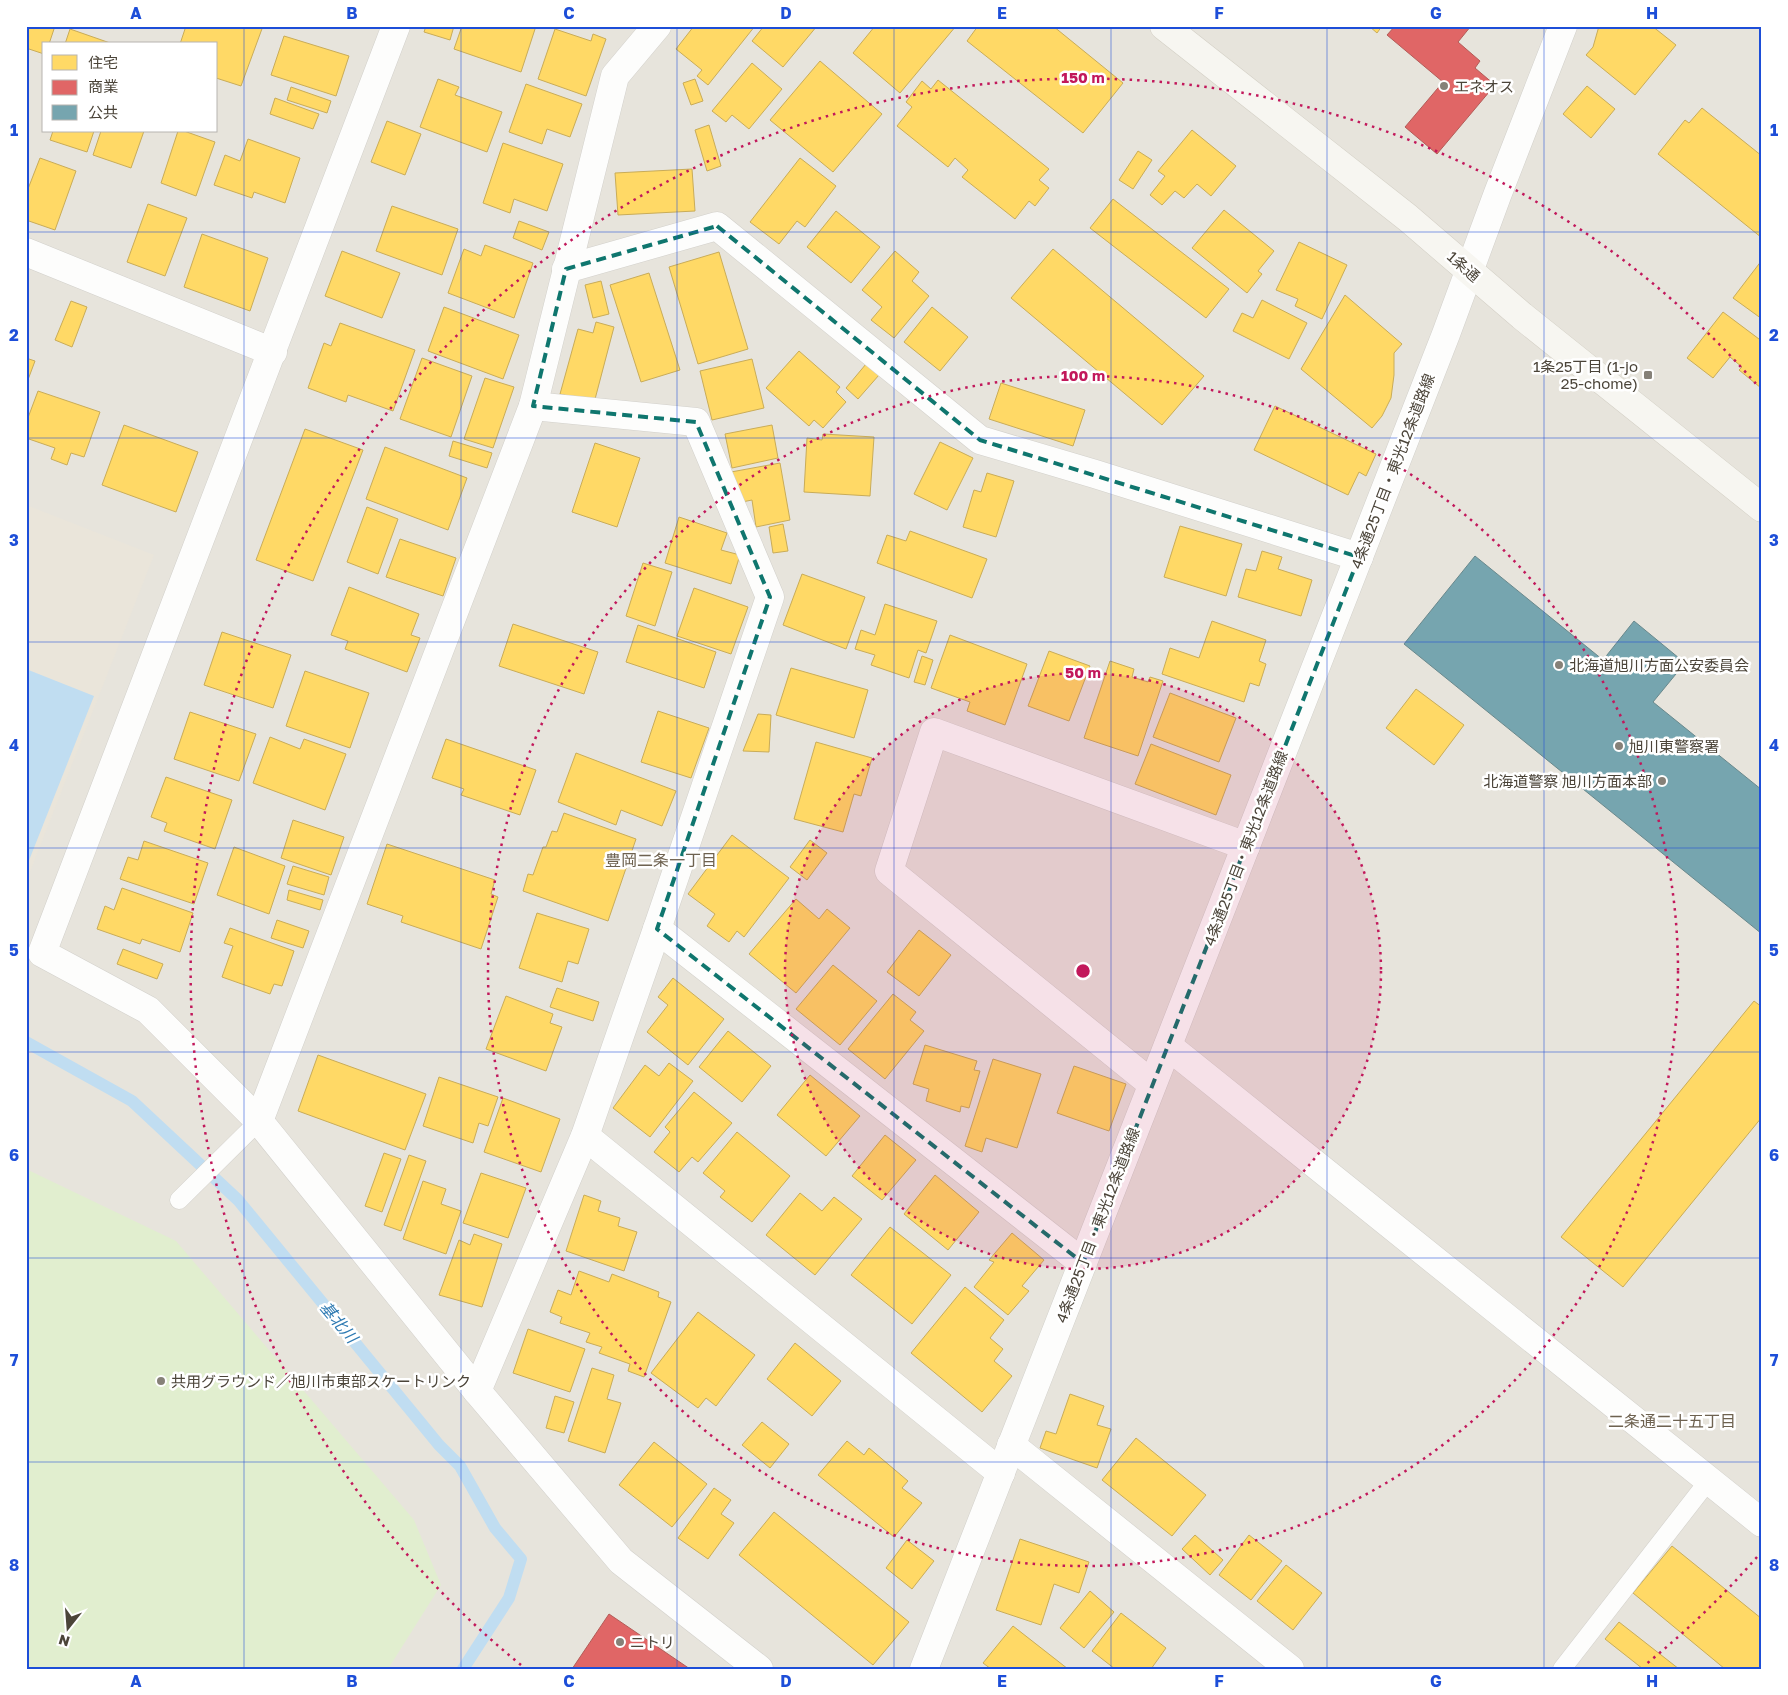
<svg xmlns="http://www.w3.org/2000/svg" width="1788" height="1695" font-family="'Golos Text','Noto Sans JP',sans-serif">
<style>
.residential{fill:#e7e4dc;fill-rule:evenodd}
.education{fill:#eae5da}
.green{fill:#e1eecf}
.water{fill:#c0ddf1}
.homes{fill:#ffd966;stroke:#c9ac58}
.shops{fill:#e06666;stroke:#b35c58}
.public{fill:#76a5af;stroke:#69888c}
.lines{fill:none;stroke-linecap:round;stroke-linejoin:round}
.stream{stroke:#c0ddf1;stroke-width:12}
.lane-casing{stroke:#d2d0cb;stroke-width:19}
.street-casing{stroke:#d2d0cb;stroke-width:29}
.secondary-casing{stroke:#d3cfc5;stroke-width:29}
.lane{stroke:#fdfdfc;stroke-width:18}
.street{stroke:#fdfdfc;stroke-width:28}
.secondary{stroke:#f7f6f1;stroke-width:28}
.marked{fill:none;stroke:#0f766e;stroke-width:4;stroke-dasharray:10 6;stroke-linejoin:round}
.grid{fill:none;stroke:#1d4ed8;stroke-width:1;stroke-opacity:0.55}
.ring{fill:none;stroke:#c2185b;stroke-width:2.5;stroke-dasharray:2.5 5}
.poi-dot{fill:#868178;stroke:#fff;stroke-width:2}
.labels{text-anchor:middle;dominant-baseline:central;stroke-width:5;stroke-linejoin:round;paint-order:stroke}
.poi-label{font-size:15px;fill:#4b4439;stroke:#fff;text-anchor:start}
.street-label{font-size:15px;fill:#4b4439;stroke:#fff}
.neighbourhood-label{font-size:16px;fill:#6e6250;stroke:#fff}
.water-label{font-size:16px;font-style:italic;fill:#2e7ab2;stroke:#fff}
.centre{fill:#c2185b;stroke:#fff;stroke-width:2.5}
.ring-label{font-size:15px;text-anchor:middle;font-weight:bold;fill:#c2185b;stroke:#fff;stroke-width:5;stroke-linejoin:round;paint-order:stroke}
.neatline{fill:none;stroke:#1d4ed8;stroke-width:2}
.grid-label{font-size:16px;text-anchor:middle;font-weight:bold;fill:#1d4ed8}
</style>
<rect width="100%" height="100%" fill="#f4f2ee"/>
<!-- residential -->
<path class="residential" d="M26,26H1762V1669H26ZM44,44H216V131H44Z"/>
<!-- education -->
<polygon class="education" points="26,505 154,555 26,882"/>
<!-- green -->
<polygon class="green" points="26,1169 176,1241 414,1520 441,1585 388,1669 26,1669"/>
<!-- water -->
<polygon class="water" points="26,669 94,696 26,868"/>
<!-- homes -->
<g class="homes">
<polygon points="26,26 55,26 49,44 44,44 44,54 26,48"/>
<polygon points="186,26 263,26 241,86 216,78 216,44 180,44"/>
<polygon points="426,26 454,26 450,40 424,32"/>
<polygon points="462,26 536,26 521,72 454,49"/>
<polygon points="694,26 755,26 708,85 697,76 702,70 676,49"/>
<polygon points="764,26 817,26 783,67 752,41"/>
<polygon points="875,26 956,26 900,93 853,53"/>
<polygon points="978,26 1053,26 1123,83 1083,133 967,41"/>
<polygon points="1369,26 1382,26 1377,33"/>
<polygon points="1599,26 1652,26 1676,45 1635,95 1586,55 1593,47"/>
<polygon points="70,29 113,44 65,44"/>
<polygon points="555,29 591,41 593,34 606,39 586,96 538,79"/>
<polygon points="284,36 349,56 336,96 271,75"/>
<polygon points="820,61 882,114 833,172 770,120"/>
<polygon points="752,63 782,89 749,129 732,115 726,122 712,111"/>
<polygon points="438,79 459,87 455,95 502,112 487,152 420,127"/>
<polygon points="695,79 703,101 691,105 683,83"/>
<polygon points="938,80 1049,169 1039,180 1049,188 1035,206 1029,201 1015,219 962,177 968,170 955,158 948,167 897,126 912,107 906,102 922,81 931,89"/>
<polygon points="526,84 582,104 570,137 547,129 542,144 509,132"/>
<polygon points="1587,86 1615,109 1591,138 1563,114"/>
<polygon points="291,87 331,101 327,113 287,100"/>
<polygon points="275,98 319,114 313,129 270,114"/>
<polygon points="1702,108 1762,156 1762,238 1658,154 1685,120 1689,123"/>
<polygon points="387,121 421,134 405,175 371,162"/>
<polygon points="709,125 721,166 707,171 695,130"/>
<polygon points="1192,130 1236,166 1211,196 1197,184 1184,198 1175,191 1162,205 1150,195 1165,176 1158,171"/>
<polygon points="53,131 94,131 87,152 50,140"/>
<polygon points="101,131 144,131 131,168 93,155"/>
<polygon points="178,131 184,131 215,142 196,196 161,183"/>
<polygon points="248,139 300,158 285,203 254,192 252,198 214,185 225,155 240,161"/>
<polygon points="503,143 563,164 547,211 514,199 510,213 483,203"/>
<polygon points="1138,151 1152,160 1133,189 1119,180"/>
<polygon points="40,158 76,171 55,230 26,220 26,194"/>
<polygon points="800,158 836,186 805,227 797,221 779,244 750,222"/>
<polygon points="692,169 695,211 618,215 615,173"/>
<polygon points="1113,199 1229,289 1206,318 1090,228"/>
<polygon points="148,204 187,218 165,276 127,262"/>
<polygon points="392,206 458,229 442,275 376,251"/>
<polygon points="1224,210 1274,251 1258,271 1262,274 1247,293 1192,248"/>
<polygon points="836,211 880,247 851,283 807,247"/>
<polygon points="519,221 549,232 542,250 513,238"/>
<polygon points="202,234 268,258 250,311 184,287"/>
<polygon points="1299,242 1347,265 1322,319 1295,306 1298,299 1276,290"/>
<polygon points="485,245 533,263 514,318 448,293 464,249 481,256"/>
<polygon points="1053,249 1204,376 1162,425 1011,298"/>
<polygon points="342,251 400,273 382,318 325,296"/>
<polygon points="895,251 919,272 912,281 929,296 894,338 871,320 882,307 862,290"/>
<polygon points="719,252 748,349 698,364 669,267"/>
<polygon points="1762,260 1762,319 1733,298"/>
<polygon points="649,273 680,370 641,382 610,285"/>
<polygon points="601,281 609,314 593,318 585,285"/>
<polygon points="1345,295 1402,344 1394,353 1394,375 1391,398 1382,416 1372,428 1301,369"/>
<polygon points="1262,300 1307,323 1289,359 1233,331 1242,313 1253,318"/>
<polygon points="71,301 87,307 72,347 55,340"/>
<polygon points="444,307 519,335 503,379 428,351"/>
<polygon points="932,307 968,337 940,371 904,342"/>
<polygon points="1723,312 1759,339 1762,336 1761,388 1739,370 1742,367 1730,357 1713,378 1687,358"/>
<polygon points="596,322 614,327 594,403 560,394 578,329 593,333"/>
<polygon points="340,323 415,350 393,411 348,395 346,402 308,388 324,343 331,346"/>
<polygon points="799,351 840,387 836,392 846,402 823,428 814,420 809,426 766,388"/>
<polygon points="26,358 35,361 26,385"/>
<polygon points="422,358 472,376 451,437 400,419"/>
<polygon points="752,359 764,408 712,420 700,371"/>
<polygon points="866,364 879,375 858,399 846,388"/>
<polygon points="485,378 514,387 493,448 464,439"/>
<polygon points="1001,383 1085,410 1073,446 989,419"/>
<polygon points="38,391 100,412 84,457 71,453 67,465 51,459 55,448 26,438 26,423"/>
<polygon points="1275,406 1376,454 1366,476 1359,472 1348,495 1254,450"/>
<polygon points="124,425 198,452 176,512 102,485"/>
<polygon points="772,425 778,458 732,468 725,434"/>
<polygon points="305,429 363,450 313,581 256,560"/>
<polygon points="823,434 874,437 870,496 804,492 807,438 822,440"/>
<polygon points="453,441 492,453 487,468 449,456"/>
<polygon points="940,442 973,458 947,510 914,494"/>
<polygon points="595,443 640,458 617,527 572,512"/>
<polygon points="385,447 467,478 448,530 366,499"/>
<polygon points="780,463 790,520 756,527 752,500 737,503 731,472"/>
<polygon points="987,473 1014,481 996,537 963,527 974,490 981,492"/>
<polygon points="367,507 398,519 378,574 347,562"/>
<polygon points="679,517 727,533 721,550 740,555 731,584 665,563"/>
<polygon points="783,524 788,551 773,553 769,527"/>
<polygon points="1180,526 1242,544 1226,596 1164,577"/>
<polygon points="910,531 987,559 972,598 877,563 887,535 906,541"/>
<polygon points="400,539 456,558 443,596 386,577"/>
<polygon points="1262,551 1282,557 1278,569 1312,580 1301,616 1238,597 1246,569 1256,571"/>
<polygon points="643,563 672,572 655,626 626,616"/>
<polygon points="802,574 865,597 846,649 783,625"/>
<polygon points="349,587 419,614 411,635 420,638 407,672 345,649 348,641 331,635"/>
<polygon points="694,588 748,607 731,654 677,636"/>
<polygon points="885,604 937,621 926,653 918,650 909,678 871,665 875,655 855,649 861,630 875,635"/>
<polygon points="1212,621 1266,640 1259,661 1266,664 1259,686 1250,683 1244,702 1162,674 1170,648 1199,658"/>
<polygon points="513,624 598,652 584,694 499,666"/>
<polygon points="638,625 716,652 704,688 626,662"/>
<polygon points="222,632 291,655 273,708 204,685"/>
<polygon points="950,635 1027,664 1005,725 967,711 970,702 931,688"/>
<polygon points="1049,651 1090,666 1069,721 1028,706"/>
<polygon points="922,656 933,660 925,685 914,682"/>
<polygon points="1110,661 1134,669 1132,677 1148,682 1150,677 1163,681 1138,756 1084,738"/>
<polygon points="791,668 868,690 854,738 776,715"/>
<polygon points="305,671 369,693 350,748 286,726"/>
<polygon points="1416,689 1464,725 1434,765 1386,728"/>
<polygon points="1170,693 1236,718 1219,762 1153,737"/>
<polygon points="658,711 709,728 691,778 641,762"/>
<polygon points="190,712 256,734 239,781 174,759"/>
<polygon points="758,714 771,715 769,752 743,751"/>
<polygon points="270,737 300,749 304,739 346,754 325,810 253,783"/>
<polygon points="446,739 536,770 520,815 461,795 464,789 432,778"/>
<polygon points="816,742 872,758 861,796 854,794 843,832 794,819"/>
<polygon points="1151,744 1231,775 1216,815 1135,784"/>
<polygon points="576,753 676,791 662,826 621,810 616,825 558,802"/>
<polygon points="166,777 232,800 215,849 164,831 167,823 151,817"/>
<polygon points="564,813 636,839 608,921 523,891 528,874 533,875 543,847 546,847 552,831 557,832"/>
<polygon points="293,820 344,837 331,875 281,858"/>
<polygon points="732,835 789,878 744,937 737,931 729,942 707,926 715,914 688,894"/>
<polygon points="810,840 827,853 807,880 790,867"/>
<polygon points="144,841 208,863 194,904 120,879 128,857 138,860"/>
<polygon points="387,844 495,880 491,894 498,897 481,949 401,922 403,916 367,904"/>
<polygon points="234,847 285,866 269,914 217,895"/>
<polygon points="293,866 329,877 324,895 287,884"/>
<polygon points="122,888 193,913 180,952 142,939 140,944 97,929 105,906 114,910"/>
<polygon points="289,890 323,900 320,910 287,900"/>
<polygon points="796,899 819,919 827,909 850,928 796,993 749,954"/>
<polygon points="537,913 589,929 578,964 568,961 562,982 519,968"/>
<polygon points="277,920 309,931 303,948 271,938"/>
<polygon points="230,928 294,951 282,986 274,984 270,994 222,977 233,946 224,943"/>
<polygon points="919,930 951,955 919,996 887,972"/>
<polygon points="123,949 163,964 157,979 117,964"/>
<polygon points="833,965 877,1001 840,1045 796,1009"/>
<polygon points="673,978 724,1019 688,1065 647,1032 668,1005 658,997"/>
<polygon points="557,988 599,1002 593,1021 550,1007"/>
<polygon points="893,994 916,1012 910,1020 924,1031 885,1079 848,1049"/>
<polygon points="506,996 553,1014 550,1023 562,1027 546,1071 486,1049"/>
<polygon points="1754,1001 1762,1007 1762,1117 1623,1287 1561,1237"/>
<polygon points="728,1031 771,1066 742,1102 699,1067"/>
<polygon points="925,1045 977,1061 974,1070 980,1071 969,1108 961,1106 960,1112 926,1101 929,1089 913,1084"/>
<polygon points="318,1055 426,1094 405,1150 298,1111"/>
<polygon points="993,1059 1041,1074 1017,1148 986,1138 982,1152 965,1146"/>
<polygon points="669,1063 693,1081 650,1137 613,1108 645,1065 659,1076"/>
<polygon points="1074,1066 1126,1084 1109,1131 1057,1113"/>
<polygon points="810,1075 860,1116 826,1156 777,1115"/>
<polygon points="439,1077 498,1097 488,1126 479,1123 473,1143 423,1126"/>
<polygon points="694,1092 732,1123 698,1162 692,1157 679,1172 654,1152 670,1132 665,1127"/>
<polygon points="503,1098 560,1119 541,1172 484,1152"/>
<polygon points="737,1132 790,1176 752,1222 720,1197 725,1191 703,1173"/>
<polygon points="885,1135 916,1160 882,1200 852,1176"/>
<polygon points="384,1153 401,1159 382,1212 365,1206"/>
<polygon points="409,1155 426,1161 401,1231 384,1225"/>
<polygon points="481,1173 526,1188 508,1238 463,1223"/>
<polygon points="935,1175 979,1212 948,1250 904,1214"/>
<polygon points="423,1181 446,1189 441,1204 461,1211 446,1254 403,1239"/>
<polygon points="800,1193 822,1211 834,1197 862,1219 815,1275 766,1235"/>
<polygon points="584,1195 601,1201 598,1211 620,1218 618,1226 637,1232 624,1271 566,1251"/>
<polygon points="890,1227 951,1275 912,1324 851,1275"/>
<polygon points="1012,1233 1044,1260 1022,1286 1029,1291 1008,1315 974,1287 994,1262 989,1260"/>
<polygon points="474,1234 502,1244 482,1307 439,1295 459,1240 470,1245"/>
<polygon points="579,1271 609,1282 612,1274 659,1292 658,1297 671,1302 644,1377 628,1371 630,1364 599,1353 602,1347 586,1342 590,1333 560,1323 562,1317 550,1312 558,1290 571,1295"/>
<polygon points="965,1287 1004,1320 990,1338 1003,1349 994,1361 1012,1376 982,1412 911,1353"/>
<polygon points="698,1312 755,1355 716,1406 706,1398 698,1408 651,1373"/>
<polygon points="528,1329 585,1349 570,1392 513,1373"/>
<polygon points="795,1343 841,1381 812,1416 767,1379"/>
<polygon points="592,1368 614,1375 607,1399 621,1403 605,1453 568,1441"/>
<polygon points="1070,1394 1104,1406 1097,1425 1111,1429 1097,1468 1040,1448 1046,1431 1056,1434"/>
<polygon points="555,1396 574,1402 564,1433 546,1428"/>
<polygon points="762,1422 789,1444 770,1468 742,1445"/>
<polygon points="1136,1438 1206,1495 1172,1536 1102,1480"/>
<polygon points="847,1441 864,1455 869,1448 908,1481 902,1488 922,1503 894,1537 818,1475"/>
<polygon points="654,1442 707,1484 672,1527 619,1485"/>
<polygon points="714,1488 731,1500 721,1514 734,1523 708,1559 678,1538"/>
<polygon points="774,1512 909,1622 873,1665 739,1555"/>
<polygon points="1195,1535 1223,1560 1210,1575 1182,1549"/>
<polygon points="1249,1535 1282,1561 1251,1600 1219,1575"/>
<polygon points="1020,1539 1089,1562 1079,1593 1054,1584 1041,1625 996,1610"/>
<polygon points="907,1540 934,1561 912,1589 886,1568"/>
<polygon points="1672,1546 1762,1619 1762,1669 1725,1669 1633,1593"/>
<polygon points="1286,1565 1322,1593 1293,1630 1257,1601"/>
<polygon points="1090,1591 1114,1612 1084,1648 1060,1628"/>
<polygon points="1121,1613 1166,1648 1151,1669 1115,1669 1092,1651"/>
<polygon points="1619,1622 1679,1669 1643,1669 1605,1639"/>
<polygon points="1013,1626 1068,1669 991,1669 983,1663"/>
</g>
<!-- shops -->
<g class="shops">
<polygon points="1395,26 1471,26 1458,42 1480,61 1475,68 1495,85 1437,154 1405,127 1443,82 1387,35"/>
<polygon points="609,1614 690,1669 572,1669"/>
</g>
<!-- public -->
<polygon class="public" points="1475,556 1603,660 1634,621 1685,663 1653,702 1762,790 1762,934 1404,644"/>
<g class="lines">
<!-- stream -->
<polyline class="stream" points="26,1042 132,1101 238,1200 439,1445 460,1466 495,1528 521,1559 509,1598 463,1669"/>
<!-- lane casing -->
<g class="lane-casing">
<g id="lane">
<polyline points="179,1200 259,1121"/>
<polyline points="1562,1669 1709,1480"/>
</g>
</g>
<!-- street casing -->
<g class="street-casing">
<g id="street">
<polyline points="396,26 42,953 148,1010 259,1121 477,1391 621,1561 759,1669"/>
<polyline points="26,252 273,352"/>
<polyline points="566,269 717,226 980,440 1095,474 1359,557"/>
<polyline points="657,929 1083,1263"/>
<polyline points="1168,1046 1762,1523"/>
<polyline points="1152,1084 889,871 934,732 1246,846"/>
<polyline points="259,1121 533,406 615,76 657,26"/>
<polyline points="585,1136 1001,1473"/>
<polyline points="477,1391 585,1136 657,929 770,597 696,422 533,406"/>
<polyline points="1011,1445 1290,1669"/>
<polyline points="924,1669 1446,334 1498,193 1563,26"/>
</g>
</g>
<!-- secondary casing -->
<g class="secondary-casing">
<polyline id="secondary" points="1164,26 1408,218 1522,316 1762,508"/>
</g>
<!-- lane -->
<use href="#lane" class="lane"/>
<!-- street -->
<use href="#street" class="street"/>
<!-- secondary -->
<use href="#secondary" class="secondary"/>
</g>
<!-- marked area -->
<path class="marked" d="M717,226L980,440L1359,557L1083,1263L657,929L770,597L696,422L533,406L566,269Z"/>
<!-- grid -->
<path class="grid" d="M244,26V1669M461,26V1669M677,26V1669M894,26V1669M1111,26V1669M1327,26V1669M1544,26V1669M26,232H1762M26,438H1762M26,642H1762M26,848H1762M26,1052H1762M26,1258H1762M26,1462H1762"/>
<!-- distance rings -->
<circle cx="1083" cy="971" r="298" fill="#c2185b" fill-opacity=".12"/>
<g class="ring">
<circle cx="1083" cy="971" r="298"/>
<circle cx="1083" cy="971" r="595"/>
<path d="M1757 1557A893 893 0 0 1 1645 1665M521 1665A893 893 0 1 1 1757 385"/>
</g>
<!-- markers -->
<g class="poi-dot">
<circle cx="1444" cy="86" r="5"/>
<rect x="1643" y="370" width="10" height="10" rx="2.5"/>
<circle cx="1559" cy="665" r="5"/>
<circle cx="1619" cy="746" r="5"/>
<circle cx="1662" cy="781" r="5"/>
<circle cx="161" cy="1381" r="5"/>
<circle cx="620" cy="1642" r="5"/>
</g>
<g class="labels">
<!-- poi labels -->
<g class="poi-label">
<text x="1454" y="86">エネオス</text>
<text x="1638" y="366" text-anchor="end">1条25丁目 (1-jo<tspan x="1638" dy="17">25-chome)</tspan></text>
<text x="1569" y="665">北海道旭川方面公安委員会</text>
<text x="1629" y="746">旭川東警察署</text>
<text x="1652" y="781" text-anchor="end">北海道警察 旭川方面本部</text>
<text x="171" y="1381">共用グラウンド／旭川市東部スケートリンク</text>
<text x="630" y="1642">ニトリ</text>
</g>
<!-- street labels -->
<g class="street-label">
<text transform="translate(1464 266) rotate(41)">1条通</text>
<text transform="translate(1392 471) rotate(-69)">4条通25丁目・東光12条道路線</text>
<text transform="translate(1245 848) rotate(-69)">4条通25丁目・東光12条道路線</text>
<text transform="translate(1097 1225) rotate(-69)">4条通25丁目・東光12条道路線</text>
</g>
<!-- neighbourhood labels -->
<g class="neighbourhood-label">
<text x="661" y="860">豊岡二条一丁目</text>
<text x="1672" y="1421">二条通二十五丁目</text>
</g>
<!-- water labels -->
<g class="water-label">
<text transform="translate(339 1322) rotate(50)">基北川</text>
</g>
</g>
<circle cx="1083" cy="971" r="8" class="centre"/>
<g class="ring-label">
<text x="1083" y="83">150 m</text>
<text x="1083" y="381">100 m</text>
<text x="1083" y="678">50 m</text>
</g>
<!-- border -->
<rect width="1788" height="1695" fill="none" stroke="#ffffff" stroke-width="55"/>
<!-- legend -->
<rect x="42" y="42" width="175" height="90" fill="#ffffff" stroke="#b7b4b0"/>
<rect x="52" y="55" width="25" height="15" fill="#ffd966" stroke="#b7b4b0"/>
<text x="88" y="68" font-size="15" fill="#4b4439">住宅</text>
<rect x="52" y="80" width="25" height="15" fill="#e06666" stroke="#b7b4b0"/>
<text x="88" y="92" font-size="15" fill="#4b4439">商業</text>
<rect x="52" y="105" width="25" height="15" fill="#76a5af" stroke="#b7b4b0"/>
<text x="88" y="118" font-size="15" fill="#4b4439">公共</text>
<!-- north arrow -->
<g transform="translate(68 1628) rotate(197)" stroke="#ffffff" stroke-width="4" paint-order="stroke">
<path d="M0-4L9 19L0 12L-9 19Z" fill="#4b4439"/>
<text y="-8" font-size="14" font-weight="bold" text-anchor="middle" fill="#4b4439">N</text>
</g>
<rect x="28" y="28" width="1732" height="1640" class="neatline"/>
<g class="grid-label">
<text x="136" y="19">A</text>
<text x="352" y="19">B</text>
<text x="569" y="19">C</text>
<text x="786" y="19">D</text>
<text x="1002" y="19">E</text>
<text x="1219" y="19">F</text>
<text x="1436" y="19">G</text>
<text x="1652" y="19">H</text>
<text x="14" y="136">1</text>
<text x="1774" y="136">1</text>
<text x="14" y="341">2</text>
<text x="1774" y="341">2</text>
<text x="14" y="546">3</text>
<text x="1774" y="546">3</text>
<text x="14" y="751">4</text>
<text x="1774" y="751">4</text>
<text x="14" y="956">5</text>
<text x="1774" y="956">5</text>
<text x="14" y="1161">6</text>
<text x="1774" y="1161">6</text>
<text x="14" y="1366">7</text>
<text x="1774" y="1366">7</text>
<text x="14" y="1571">8</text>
<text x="1774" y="1571">8</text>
<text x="136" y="1687">A</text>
<text x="352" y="1687">B</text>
<text x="569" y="1687">C</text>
<text x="786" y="1687">D</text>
<text x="1002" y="1687">E</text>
<text x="1219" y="1687">F</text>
<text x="1436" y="1687">G</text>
<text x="1652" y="1687">H</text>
</g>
</svg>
